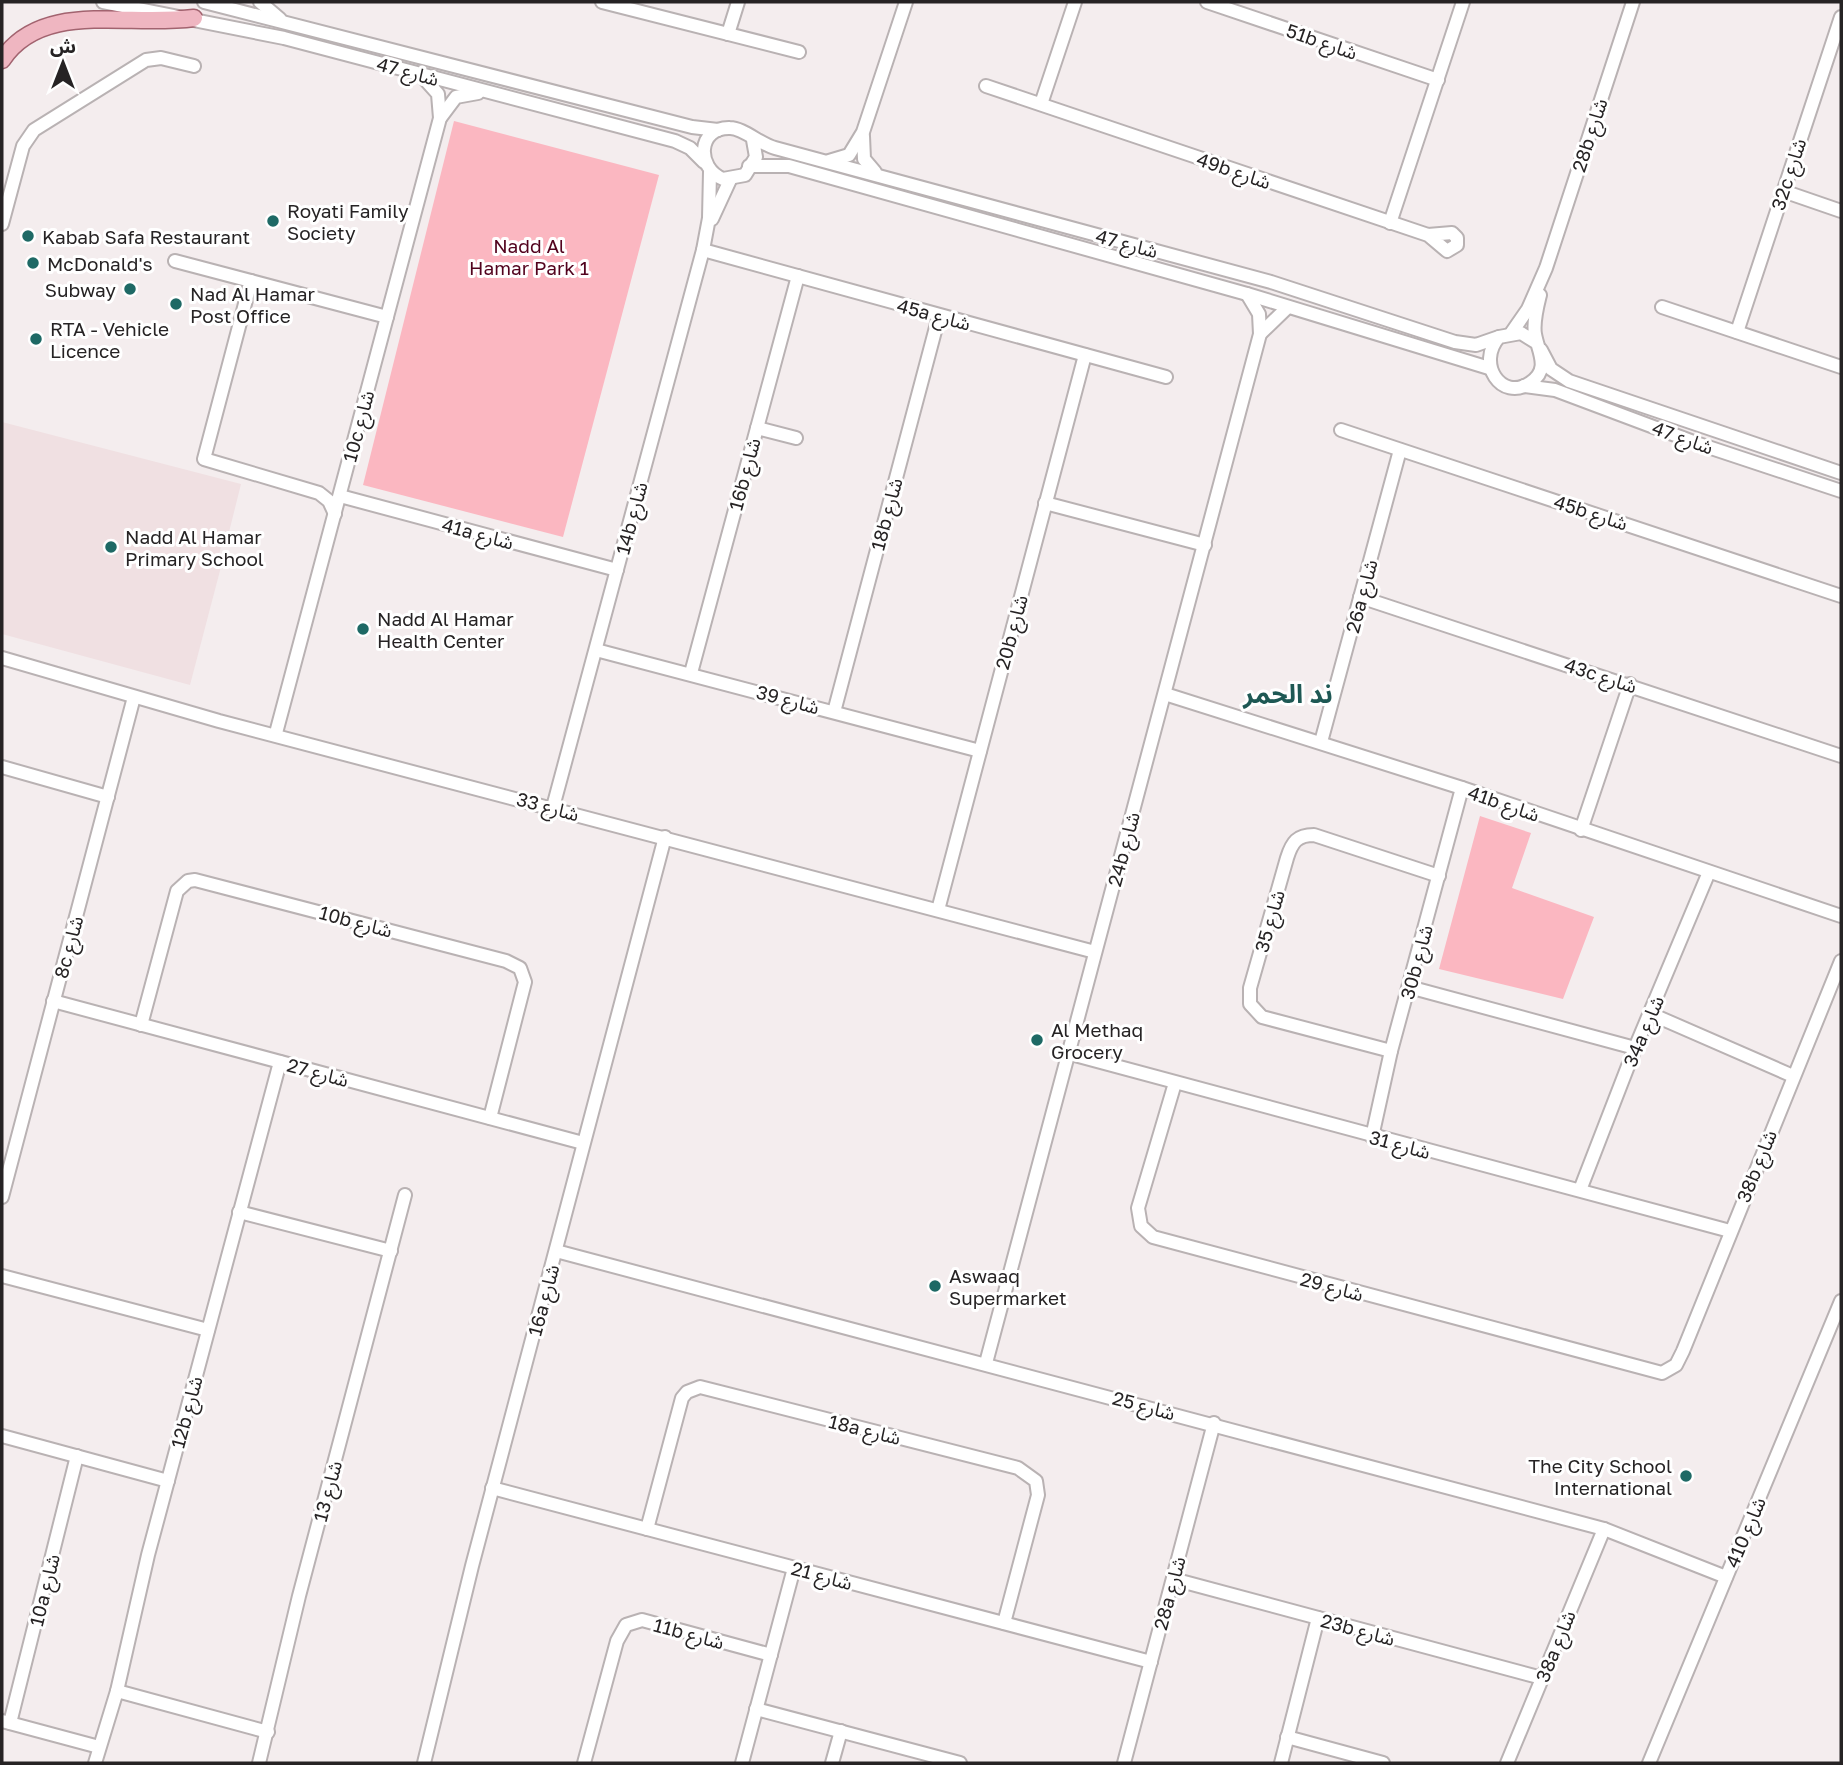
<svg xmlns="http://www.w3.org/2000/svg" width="1843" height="1765" font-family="'Golos Text','Noto Sans Arabic',sans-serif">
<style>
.built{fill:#f0e0e2}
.green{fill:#fbb7c1}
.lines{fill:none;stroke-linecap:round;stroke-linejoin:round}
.minor-casing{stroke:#b9b2b3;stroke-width:16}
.major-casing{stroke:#a2636f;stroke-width:19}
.minor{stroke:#fff;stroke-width:12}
.major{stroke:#efb6c1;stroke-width:16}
.poi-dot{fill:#1e6965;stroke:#fff;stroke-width:2.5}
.labels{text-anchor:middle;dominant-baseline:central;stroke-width:6;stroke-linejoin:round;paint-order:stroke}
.street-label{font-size:19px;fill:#262324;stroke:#fff}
.poi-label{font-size:19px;fill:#262324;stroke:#fff;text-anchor:start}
.park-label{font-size:19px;fill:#52031e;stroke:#fff}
.district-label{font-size:26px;font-weight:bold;fill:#1e5854;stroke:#fff}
</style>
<rect width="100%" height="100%" fill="#f4edee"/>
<!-- built -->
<polygon class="built" points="2,422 241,484 228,536 223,538 219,555 222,563 190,685 2,634"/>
<!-- green -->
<g class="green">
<polygon points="454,121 659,175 563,537 363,485"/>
<polygon points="1480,816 1531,833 1512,888 1594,917 1563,999 1439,969"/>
</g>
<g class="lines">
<!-- minor casing -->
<g class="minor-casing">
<g id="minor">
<polyline points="103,2 284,38 675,141 690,148 704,162"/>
<polyline points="204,2 692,127 718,130"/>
<polyline points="260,2 280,19"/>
<polyline points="602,2 799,52"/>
<polyline points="1207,2 1438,80"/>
<polyline points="728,34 738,2"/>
<polyline points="986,86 1428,235 1447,251 1457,245 1457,238 1452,233 1428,235"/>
<polyline points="1041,104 1075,2"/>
<polyline points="441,117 456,97 478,93"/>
<polyline points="863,136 864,159 875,172"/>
<path d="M753,140L756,157L745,175L723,179C696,168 697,127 730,128C743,128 760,144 775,148L1271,282L1455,342L1476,345L1499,337"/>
<polyline points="829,161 849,155 863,132 906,2"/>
<polyline points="749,166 789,166 1247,294 1489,368"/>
<polyline points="1783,191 1841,211"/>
<polyline points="712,219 730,180"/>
<polyline points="1390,223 1463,2"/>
<polyline points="2,224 23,146 34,130 146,60 161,58 194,66"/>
<polyline points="703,250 1166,377"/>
<polyline points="175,261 387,317"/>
<polyline points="251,281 204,459 319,493 329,501 335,514"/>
<polyline points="1662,307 1841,367"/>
<polyline points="1512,332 1528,309 1546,268 1633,2"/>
<polyline points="1737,332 1841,17"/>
<polyline points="1260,334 1288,307"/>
<path d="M1537,343L1521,333L1499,337C1476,363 1501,402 1530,383C1551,369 1538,352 1535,334C1533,322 1537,307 1540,295"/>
<polyline points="1541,350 1551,369 1569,381 1841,473"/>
<polyline points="1524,386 1555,390 1699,444 1841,491"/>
<polyline points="757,428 796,438"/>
<polyline points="1341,430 1841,596"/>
<polyline points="340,496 617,570"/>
<polyline points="1045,503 1205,545"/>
<polyline points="1360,597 1841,756"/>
<polyline points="596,650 980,751"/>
<polyline points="2,658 219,721 1095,952"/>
<polyline points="691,673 798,276"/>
<polyline points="1165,694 1462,788 1841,916"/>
<polyline points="834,712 939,316"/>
<polyline points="276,733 440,118 438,94 421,75"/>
<polyline points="1321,742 1400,450"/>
<polyline points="2,767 108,797"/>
<polyline points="553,807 703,250 709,218 710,172"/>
<polyline points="1581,830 1630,684"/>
<polyline points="938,910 1085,355"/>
<polyline points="1409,987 1635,1048"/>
<polyline points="53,1001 583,1143"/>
<polyline points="1651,1014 1793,1076"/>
<polyline points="141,1025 177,891 188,881 195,880 506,961 520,968 525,982 490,1118"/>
<path d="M1391,1051L1262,1017L1250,1004V988L1287,858C1292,842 1297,835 1314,835L1439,876"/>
<polyline points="1071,1054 1730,1231"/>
<polyline points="1175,1083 1138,1208 1141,1226 1153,1237 1662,1373 1676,1365 1683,1351 1841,961"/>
<polyline points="1372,1137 1391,1051 1462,788"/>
<polyline points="1580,1190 1635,1048 1709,872"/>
<polyline points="2,1197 134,697"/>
<polyline points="239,1212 391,1251"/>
<polyline points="556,1251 1604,1529 1726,1577"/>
<polyline points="2,1276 208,1330"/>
<polyline points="986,1363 1260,334 1259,314 1247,294"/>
<polyline points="2,1436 168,1481"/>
<polyline points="492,1488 1151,1662"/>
<polyline points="647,1529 682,1398 687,1392 700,1387 1018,1468 1036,1481 1038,1495 1004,1623"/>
<polyline points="1173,1579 1542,1678"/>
<polyline points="117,1691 268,1732"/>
<polyline points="756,1709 960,1763"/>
<polyline points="2,1721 99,1747"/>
<polyline points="10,1723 77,1456"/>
<polyline points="1287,1737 1383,1763"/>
<polyline points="95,1763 117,1691 148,1555 280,1062"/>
<polyline points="259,1763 299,1596 405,1195"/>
<polyline points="424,1763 472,1566 665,837"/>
<polyline points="584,1763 617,1641 626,1625 642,1620 771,1655"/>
<polyline points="742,1763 794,1568"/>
<polyline points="832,1763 841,1731"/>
<polyline points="1124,1763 1214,1423"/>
<polyline points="1281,1763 1318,1618"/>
<polyline points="1507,1763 1604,1529"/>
<polyline points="1649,1763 1841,1301"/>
</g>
</g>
<!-- major casing -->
<g class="major-casing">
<path id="major" d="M2,60C42,0 126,27 194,18"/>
</g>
<!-- minor -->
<use href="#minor" class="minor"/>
<!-- major -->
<use href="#major" class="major"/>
</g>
<!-- markers -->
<g class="poi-dot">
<circle cx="273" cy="221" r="7"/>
<circle cx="28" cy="236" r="7"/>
<circle cx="33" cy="263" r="7"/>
<circle cx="130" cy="289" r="7"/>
<circle cx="176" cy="304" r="7"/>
<circle cx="36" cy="339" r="7"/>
<circle cx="111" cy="547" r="7"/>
<circle cx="363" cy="629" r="7"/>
<circle cx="1037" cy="1040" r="7"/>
<circle cx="935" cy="1286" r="7"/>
<circle cx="1686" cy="1476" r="7"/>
</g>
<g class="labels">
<!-- street labels -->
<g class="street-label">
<text transform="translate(1322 41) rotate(19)">51b شارع</text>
<text transform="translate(408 71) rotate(15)">شارع 47</text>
<text transform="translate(1589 135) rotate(-72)">28b شارع</text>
<text transform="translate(1234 170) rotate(19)">49b شارع</text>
<text transform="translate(1788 174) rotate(-72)">32c شارع</text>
<text transform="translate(1127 243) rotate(15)">شارع 47</text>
<text transform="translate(934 314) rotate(15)">45a شارع</text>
<text transform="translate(358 426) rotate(-75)">10c شارع</text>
<text transform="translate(1683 437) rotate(20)">شارع 47</text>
<text transform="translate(744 474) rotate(-75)">16b شارع</text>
<text transform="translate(1591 512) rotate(18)">45b شارع</text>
<text transform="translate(886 514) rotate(-75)">18b شارع</text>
<text transform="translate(631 518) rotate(-75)">14b شارع</text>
<text transform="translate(478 533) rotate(15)">41a شارع</text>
<text transform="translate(1361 596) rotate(-75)">26a شارع</text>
<text transform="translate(1011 632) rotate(-75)">20b شارع</text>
<text transform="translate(1601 675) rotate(18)">43c شارع</text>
<text transform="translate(788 699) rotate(15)">شارع 39</text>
<text transform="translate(1504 803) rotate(19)">41b شارع</text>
<text transform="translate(548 806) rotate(15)">شارع 33</text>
<text transform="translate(1123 849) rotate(-75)">24b شارع</text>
<text transform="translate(356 921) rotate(15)">10b شارع</text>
<text transform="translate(1269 921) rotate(-74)">شارع 35</text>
<text transform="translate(68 947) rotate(-75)">8c شارع</text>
<text transform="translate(1416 962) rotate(-75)">30b شارع</text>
<text transform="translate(1643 1031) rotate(-67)">34a شارع</text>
<text transform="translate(318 1072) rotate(15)">شارع 27</text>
<text transform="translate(1400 1144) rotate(15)">شارع 31</text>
<text transform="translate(1756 1166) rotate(-68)">38b شارع</text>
<text transform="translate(1332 1286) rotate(15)">شارع 29</text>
<text transform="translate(543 1300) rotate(-75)">16a شارع</text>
<text transform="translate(1144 1405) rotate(15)">شارع 25</text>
<text transform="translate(186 1412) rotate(-75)">12b شارع</text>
<text transform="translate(865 1429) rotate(14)">18a شارع</text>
<text transform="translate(327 1491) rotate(-75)">شارع 13</text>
<text transform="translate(1745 1532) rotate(-67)">شارع 410</text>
<text transform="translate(822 1575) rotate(15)">شارع 21</text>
<text transform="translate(44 1590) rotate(-76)">10a شارع</text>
<text transform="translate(1169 1593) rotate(-75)">28a شارع</text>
<text transform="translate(1358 1629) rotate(15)">23b شارع</text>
<text transform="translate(689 1633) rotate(15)">11b شارع</text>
<text transform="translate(1555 1646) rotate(-68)">38a شارع</text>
</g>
<!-- poi labels -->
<g class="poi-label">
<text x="287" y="210">Royati Family<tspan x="287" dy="22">Society</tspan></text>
<text x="42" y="236">Kabab Safa Restaurant</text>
<text x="47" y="263">McDonald's</text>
<text x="116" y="289" text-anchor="end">Subway</text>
<text x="190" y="293">Nad Al Hamar<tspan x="190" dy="22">Post Office</tspan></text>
<text x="50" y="328">RTA - Vehicle<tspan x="50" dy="22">Licence</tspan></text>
<text x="125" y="536">Nadd Al Hamar<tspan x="125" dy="22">Primary School</tspan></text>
<text x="377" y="618">Nadd Al Hamar<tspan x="377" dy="22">Health Center</tspan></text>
<text x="1051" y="1029">Al Methaq<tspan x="1051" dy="22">Grocery</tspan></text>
<text x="949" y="1275">Aswaaq<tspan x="949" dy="22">Supermarket</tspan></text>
<text x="1672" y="1465" text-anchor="end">The City School<tspan x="1672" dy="22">International</tspan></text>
</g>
<!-- park labels -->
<g class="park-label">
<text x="529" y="245">Nadd Al<tspan x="529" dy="22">Hamar Park 1</tspan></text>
</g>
<!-- district labels -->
<g class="district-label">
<text x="1288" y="693">ند الحمر</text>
</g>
</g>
<!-- border -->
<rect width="1843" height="1765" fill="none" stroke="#262324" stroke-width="7"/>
<!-- north arrow -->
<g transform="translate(63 63)" stroke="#ffffff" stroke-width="5" paint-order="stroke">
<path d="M0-5L12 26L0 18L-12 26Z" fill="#262324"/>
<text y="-10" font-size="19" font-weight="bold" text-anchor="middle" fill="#262324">ش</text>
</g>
</svg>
